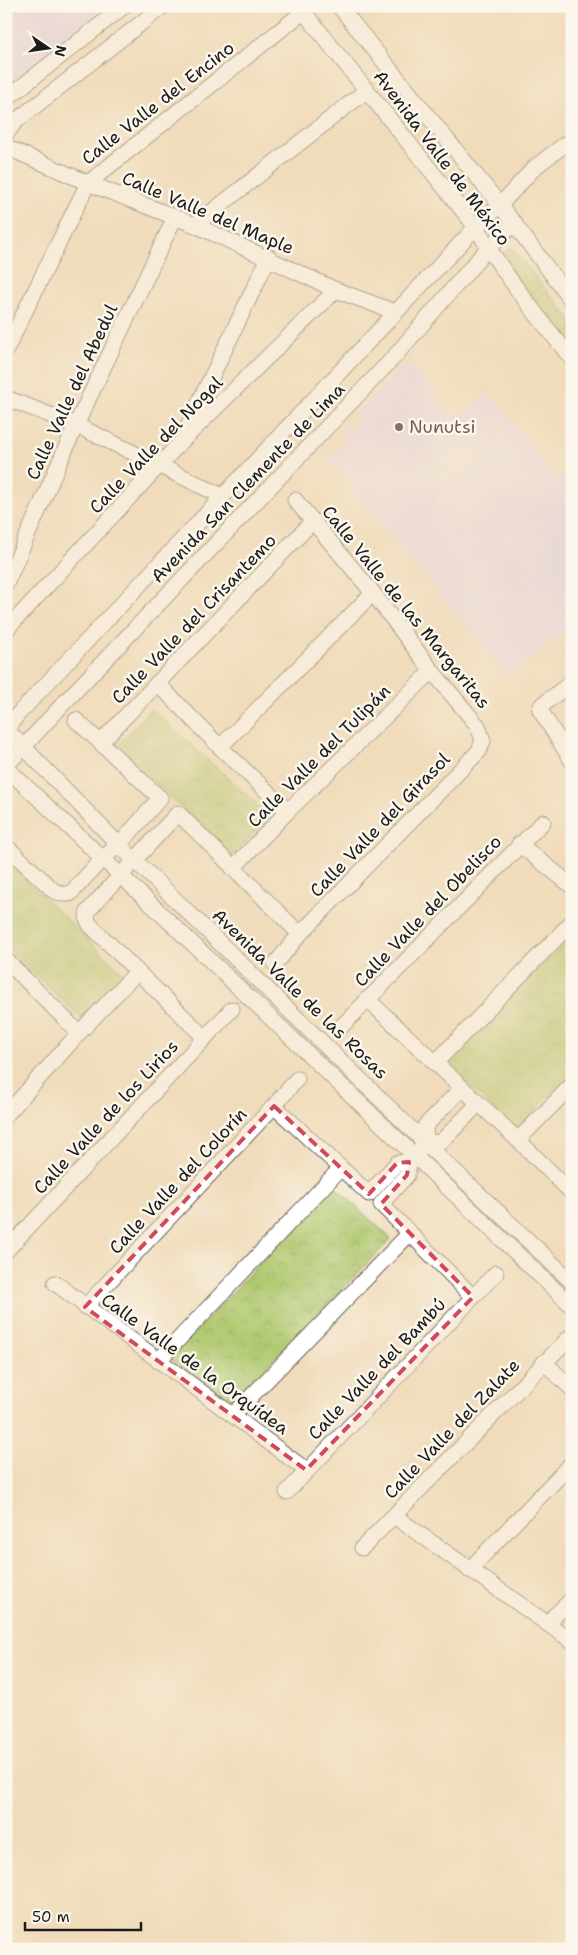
<svg xmlns="http://www.w3.org/2000/svg" width="578" height="1955" font-family="'Shantell Sans',sans-serif">
<style>
.built{fill:#e1d4f4}
.park{fill:url(#park-crowns);stroke:#657244}
.garden{fill:url(#garden-furrows);stroke:#657244}
.lines{fill:none;stroke-linecap:round;stroke-linejoin:round}
.minor-casing{stroke:#665f54;stroke-width:17}
.minor{stroke:#fff;stroke-width:15}
.marked{fill:none;stroke:#d1495b;stroke-width:4;stroke-dasharray:10 6;stroke-linejoin:round}
.education-dot{fill:#8d6e63;stroke:#fbf7ec;stroke-width:2}
.labels{text-anchor:middle;dominant-baseline:central;stroke-width:5;stroke-linejoin:round;paint-order:stroke}
.street-label{font-size:18px;fill:#1c1c1c;stroke:#fbf7ec}
.education-label{font-size:18px;fill:#785e54;stroke:#fbf7ec;text-anchor:start}
</style>
<defs>
<pattern id="park-crowns" width="20" height="18" patternUnits="userSpaceOnUse" patternTransform="scale(1.25)"><rect width="20" height="18" fill="#aec76c"/><path d="M2 6a3 3 0 1 1 6 0M12 15a3 3 0 1 1 6 0" fill="none" stroke="#95aa5d"/></pattern>
<pattern id="garden-furrows" width="10" height="10" patternUnits="userSpaceOnUse" patternTransform="scale(1.25)"><rect width="10" height="10" fill="#aec76c"/><path d="M-1 1l2-2M0 10L10 0M9 11l2-2" fill="none" stroke="#95aa5d"/></pattern>
</defs>
<rect width="100%" height="100%" fill="#fbf7ec"/>
<filter id="ink" filterUnits="userSpaceOnUse"><feTurbulence type="fractalNoise" baseFrequency=".02" numOctaves="2"/><feDisplacementMap in="SourceGraphic" scale="10" xChannelSelector="R" yChannelSelector="G"/><feConvolveMatrix kernelMatrix="1 2 1 2 8 2 1 2 1" color-interpolation-filters="sRGB"/></filter>
<filter id="wash" filterUnits="userSpaceOnUse"><feTurbulence type="fractalNoise" baseFrequency=".0096" numOctaves="4" result="noise"/><feDisplacementMap in="SourceGraphic" scale="20" xChannelSelector="R" yChannelSelector="G"/><feGaussianBlur stdDeviation="1.12" result="paint"/><feColorMatrix in="noise" values="0 0 0 0 0 0 0 0 0 0 0 0 0 0 0 0 0 1.4 0 .05"/><feComposite in="paint" operator="in"/></filter>
<g filter="url(#wash)">
<rect width="100%" height="100%" fill="#f0dcbb"/>
<!-- built -->
<g class="built">
<polygon points="6,6 112,6 6,95"/>
<polygon points="407,361 455,418 490,394 558,480 572,468 572,625 507,677 328,459 348,442 339,431 345,426 354,429 357,412"/>
</g>
<!-- park -->
<g class="park">
<polygon points="151,709 270,816 233,855 116,747"/>
<polygon points="6,861 123,973 81,1019 6,946"/>
<polygon points="572,936 572,1073 516,1131 445,1061"/>
<polygon points="333,1185 391,1239 233,1401 170,1359"/>
</g>
<!-- garden -->
<polygon class="garden" points="511,247 572,321 572,346 499,257"/>
</g>
<g filter="url(#ink)">
<g class="lines">
<!-- minor casing -->
<g class="minor-casing">
<g id="minor">
<path d="M299,6L476,227C503,274 538,317 572,359"/>
<polyline points="339,6 500,205 572,301"/>
<polyline points="6,99 124,6"/>
<polyline points="6,134 16,121 163,6"/>
<polyline points="572,139 535,167 500,205 476,227 20,712 6,729 119,845 444,1161 572,1282"/>
<polyline points="6,147 88,183 195,225 336,290 395,312"/>
<polyline points="195,225 367,90"/>
<polyline points="6,350 88,183 303,12"/>
<polyline points="6,398 76,425 222,496"/>
<polyline points="185,432 269,257"/>
<polyline points="6,584 76,425 175,217"/>
<polyline points="6,630 180,443 336,290"/>
<polyline points="572,682 541,706 540,710 572,761"/>
<polyline points="157,683 220,747 288,811"/>
<polyline points="101,742 313,521"/>
<polyline points="220,747 373,593"/>
<polyline points="6,766 63,704 394,357 488,248 515,223"/>
<path d="M6,768C197,945 383,1127 572,1306"/>
<polyline points="519,844 572,886"/>
<polyline points="6,846 54,891 62,894 70,894 103,858 119,845 160,798 76,720"/>
<polyline points="233,868 288,811 432,671"/>
<polyline points="6,960 79,1033"/>
<polyline points="275,964 300,934 479,751 483,741 478,726 432,671 373,593 295,500"/>
<polyline points="367,999 518,1140 572,1193"/>
<polyline points="341,1027 543,822"/>
<polyline points="205,1038 90,925 87,919 88,911 178,813 300,934"/>
<polyline points="435,1063 572,922"/>
<polyline points="274,1106 369,1194 397,1163 409,1162"/>
<polyline points="6,1115 79,1033 137,972"/>
<polyline points="518,1140 572,1085"/>
<polyline points="426,1143 441,1142 478,1104"/>
<polyline points="426,1143 425,1126 461,1089"/>
<polyline points="419,1150 409,1162 407,1175 381,1204 473,1297"/>
<polyline points="6,1251 232,1009"/>
<polyline points="55,1283 306,1470"/>
<polyline points="85,1307 274,1106 297,1079"/>
<polyline points="158,1361 340,1169"/>
<polyline points="544,1362 572,1389"/>
<polyline points="233,1415 410,1233"/>
<polyline points="287,1492 496,1273"/>
<polyline points="394,1516 572,1641"/>
<polyline points="362,1548 570,1337"/>
<polyline points="469,1570 572,1463"/>
<polyline points="547,1623 572,1599"/>
</g>
</g>
<!-- minor -->
<use href="#minor" class="minor"/>
</g>
</g>
<!-- marked area -->
<path d="M0 0H578V1955H0ZM274,1106L369,1194L397,1163L409,1162L407,1175L381,1204L473,1297L306,1470L85,1307Z" fill="#f0dcbb" fill-opacity=".55" fill-rule="evenodd"/>
<path class="marked" d="M274,1106L369,1194L397,1163L409,1162L407,1175L381,1204L473,1297L306,1470L85,1307Z"/>
<!-- markers -->
<circle class="education-dot" cx="399" cy="427" r="5"/>
<g class="labels">
<!-- street labels -->
<g class="street-label">
<text transform="translate(158 103) rotate(-38)">Calle Valle del Encino</text>
<text transform="translate(442 158) rotate(53)">Avenida Valle de México</text>
<text transform="translate(208 213) rotate(23)">Calle Valle del Maple</text>
<text transform="translate(72 392) rotate(-65)">Calle Valle del Abedul</text>
<text transform="translate(156 445) rotate(-46)">Calle Valle del Nogal</text>
<text transform="translate(248 483) rotate(-46)">Avenida San Clemente de Lima</text>
<text transform="translate(406 607) rotate(51)">Calle Valle de las Margaritas</text>
<text transform="translate(194 619) rotate(-46)">Calle Valle del Crisantemo</text>
<text transform="translate(319 756) rotate(-45)">Calle Valle del Tulipán</text>
<text transform="translate(380 825) rotate(-46)">Calle Valle del Girasol</text>
<text transform="translate(428 911) rotate(-46)">Calle Valle del Obelisco</text>
<text transform="translate(300 994) rotate(44)">Avenida Valle de las Rosas</text>
<text transform="translate(106 1117) rotate(-47)">Calle Valle de los Lirios</text>
<text transform="translate(178 1181) rotate(-47)">Calle Valle del Colorín</text>
<text transform="translate(195 1364) rotate(36)">Calle Valle de la Orquídea</text>
<text transform="translate(377 1369) rotate(-46)">Calle Valle del Bambú</text>
<text transform="translate(452 1429) rotate(-46)">Calle Valle del Zalate</text>
</g>
<!-- education labels -->
<g class="education-label">
<text x="409" y="427">Nunutsi</text>
</g>
</g>
<!-- margin -->
<rect width="578" height="1955" fill="none" stroke="#fbf7ec" stroke-width="25"/>
<!-- north arrow -->
<g transform="translate(48 48) rotate(103)" stroke="#fbf7ec" stroke-width="4" paint-order="stroke">
<path d="M0-4L9 19L0 12L-9 19Z" fill="#1c1c1c"/>
<text y="-8" font-size="14" font-weight="bold" text-anchor="middle" fill="#1c1c1c">N</text>
</g>
<!-- scale -->
<path d="M25 1922v8h116v-8" fill="none" stroke="#1c1c1c" stroke-width="2.5"/>
<text x="32" y="1922" font-size="15" fill="#1c1c1c" stroke="#fbf7ec" stroke-width="4" paint-order="stroke">50 m</text>
</svg>
